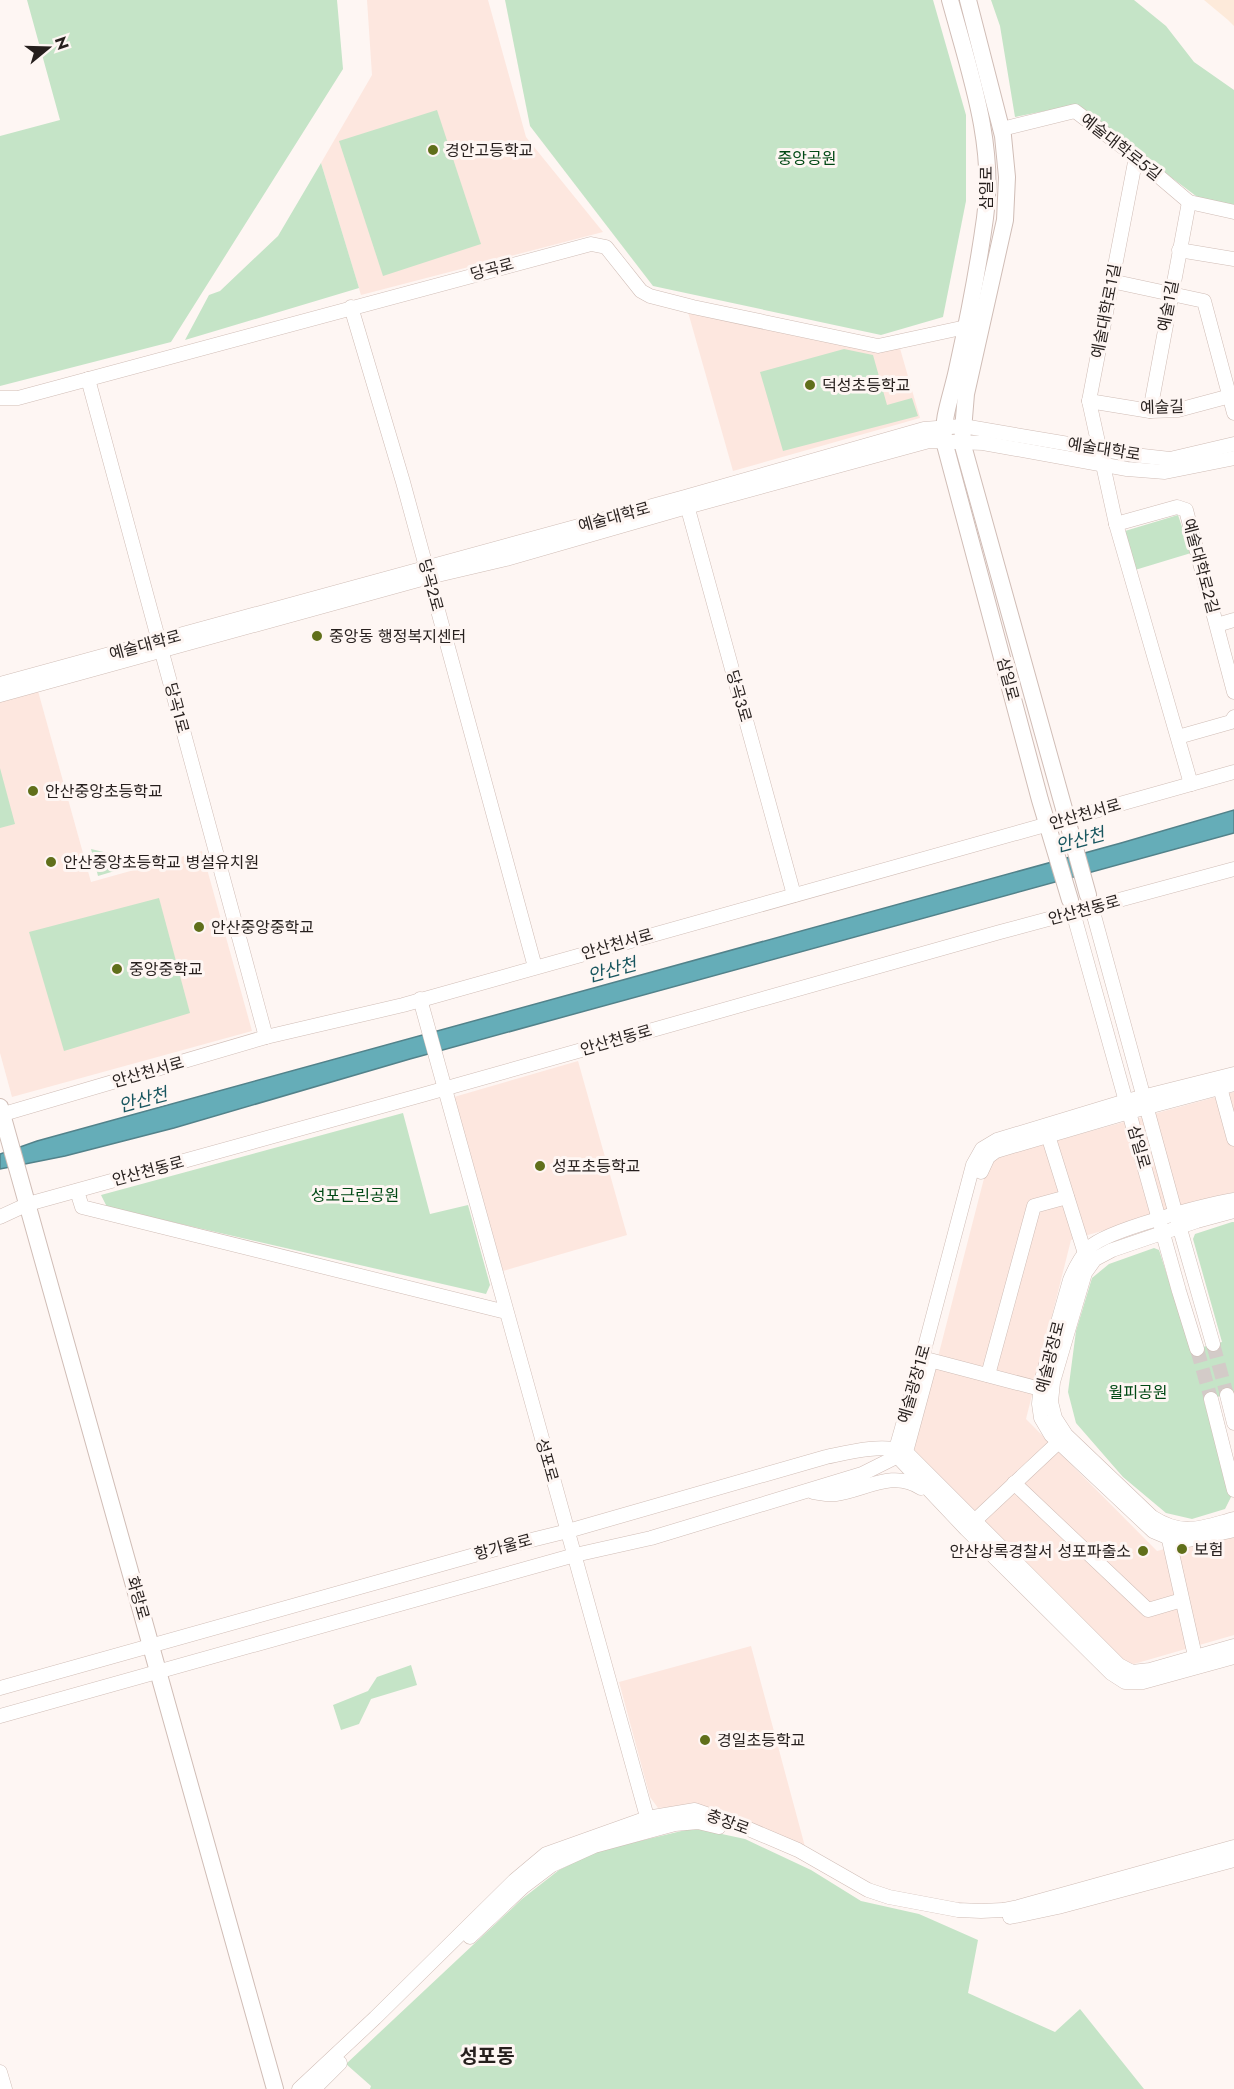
<svg xmlns="http://www.w3.org/2000/svg" width="1234" height="2089" font-family="Jost,'Noto Sans KR',sans-serif">
<style>
.built{fill:#fde7df}
.industrial{fill:#fdeada}
.green{fill:#c5e4c7}
.water{fill:#65adb8;stroke:#52828a;stroke-width:1.5}
.lines{fill:none;stroke-linecap:round;stroke-linejoin:round}
.minor-tunnel{stroke:#d3cbc8;stroke-width:14;stroke-dasharray:14 7;stroke-linecap:butt}
.minor-casing{stroke:#d0bdb6;stroke-width:15}
.major-casing{stroke:#d0bdb6;stroke-width:18}
.minor{stroke:#fff;stroke-width:14}
.major{stroke:#fff;stroke-width:16}
.poi-dot{fill:#606f1a;stroke:#fef6f3;stroke-width:2}
.labels{text-anchor:middle;dominant-baseline:central;stroke-width:6;stroke-linejoin:round;paint-order:stroke}
.street-label{font-size:16px;fill:#261f1d;stroke:#fef6f3}
.poi-label{font-size:16px;fill:#261f1d;stroke:#fef6f3;text-anchor:start}
.park-label{font-size:16px;fill:#004814;stroke:#fef6f3}
.water-label{font-size:18px;font-style:italic;fill:#18565f;stroke:#fef6f3}
.quarter-label{font-size:20px;font-weight:bold;fill:#261f1d;stroke:#fef6f3}
</style>
<rect width="100%" height="100%" fill="#fef6f3"/>
<!-- built -->
<g class="built">
<polygon points="367,0 488,0 526,137 603,232 361,295 321,163 372,75"/>
<polygon points="688,312 899,345 920,418 733,471"/>
<polygon points="38,691 91,882 202,851 252,1031 12,1097 0,1053 0,701"/>
<polygon points="578,1061 627,1235 503,1271 454,1097"/>
<polygon points="1234,1092 1234,1192 1071,1240 1026,1419 1157,1551 1234,1531 1234,1635 1127,1666 914,1450 989,1159"/>
<polygon points="751,1646 807,1854 692,1805 658,1808 650,1797 619,1682"/>
</g>
<!-- industrial -->
<polygon class="industrial" points="1204,0 1234,0 1234,26 1228,20"/>
<!-- green -->
<g class="green">
<polygon points="27,0 337,0 343,69 171,342 0,386 0,136 60,120"/>
<polygon points="505,0 933,0 966,115 966,201 943,317 881,335 653,286 530,126"/>
<polygon points="991,0 1134,0 1166,26 1194,62 1234,90 1234,207 1200,199 1075,105 1015,117 1000,26"/>
<polygon points="437,110 481,244 383,276 339,141"/>
<polygon points="321,163 359,288 185,340 209,295 220,291 278,236"/>
<polygon points="844,349 873,355 887,405 912,398 918,416 783,451 760,372"/>
<polygon points="1178,515 1191,553 1135,570 1125,531"/>
<polygon points="0,768 15,824 0,828"/>
<polygon points="91,849 112,854 118,870 98,876"/>
<polygon points="159,898 190,1013 64,1051 29,932"/>
<polygon points="403,1113 430,1214 468,1205 490,1285 486,1294 107,1207 101,1195"/>
<polygon points="1232,1222 1234,1222 1234,1392 1204,1401 1231,1497 1225,1509 1192,1519 1166,1513 1123,1477 1076,1423 1068,1392 1076,1331 1092,1278 1109,1264 1154,1248 1159,1250 1191,1350 1222,1342 1193,1239 1195,1234"/>
<polygon points="411,1665 417,1685 371,1699 359,1724 341,1730 333,1705 368,1691 377,1677"/>
<polygon points="694,1828 745,1839 811,1870 861,1901 919,1914 978,1940 968,1993 1055,2032 1080,2009 1144,2089 370,2089 371,2086 346,2064 522,1899 559,1870 598,1851"/>
</g>
<!-- water -->
<polygon class="water" points="1234,810 1234,833 410,1059 174,1128 65,1156 0,1169 0,1154 37,1141 1121,843"/>
<g class="lines">
<!-- minor-tunnel -->
<g class="minor-tunnel">
<polyline points="1213,1344 1227,1395"/>
<polyline points="1197,1349 1211,1399"/>
</g>
<!-- minor casing -->
<g class="minor-casing">
<g id="minor">
<polyline points="1002,129 1075,111 1136,157 1189,202 1234,212"/>
<polyline points="1136,157 1089,401 1116,524 1191,784"/>
<polyline points="1179,250 1234,259"/>
<polyline points="1111,281 1204,301 1234,413"/>
<polyline points="351,307 403,482 535,967"/>
<polyline points="88,379 266,1037"/>
<polyline points="0,398 18,398 591,244 606,247 641,291 650,296 693,307 878,346 966,327"/>
<polyline points="1089,401 1150,411 1178,410 1234,395"/>
<polyline points="1150,411 1189,202"/>
<polyline points="685,498 794,895"/>
<polyline points="1116,524 1177,507 1186,510 1234,692"/>
<polyline points="1217,625 1234,620"/>
<polyline points="0,684 685,497 924,429 963,426 1134,455 1170,459 1234,444"/>
<polyline points="0,695 429,577 506,559 687,507 929,441 983,443 1127,469 1165,472 1234,458"/>
<polyline points="1178,737 1231,722 1234,717"/>
<polyline points="1090,901 1176,1215 1213,1344"/>
<polyline points="1071,905 1179,1291 1197,1349"/>
<polyline points="420,999 649,1824"/>
<polyline points="1234,1074 1126,1101 997,1140 982,1149 973,1165 922,1358 896,1449 898,1457 966,1529 1111,1673 1125,1682 1143,1682 1234,1657"/>
<polyline points="1218,1080 1234,1139"/>
<polyline points="0,1115 266,1037 403,1005 1234,772"/>
<polyline points="1046,1129 1087,1260"/>
<polyline points="981,1172 988,1157 996,1151 1129,1112 1234,1084"/>
<polyline points="77,1191 82,1207 506,1312"/>
<path d="M1234,1200C1206,1205 1106,1230 1089,1248C1081,1257 1075,1268 1070,1280L1041,1382L1039,1404L1041,1418L1051,1435L1153,1531L1179,1542L1234,1530"/>
<path d="M1234,1211L1197,1221L1112,1250L1095,1259L1085,1273L1053,1382L1051,1402L1055,1418L1066,1435L1152,1517C1183,1537 1201,1528 1234,1519"/>
<polyline points="0,1217 28,1204 422,1095 1000,932 1234,869"/>
<polyline points="922,1358 1048,1391"/>
<polyline points="929,1367 906,1452 1119,1665 1132,1672 1150,1670 1234,1646"/>
<polyline points="988,1375 1034,1206 1067,1197"/>
<polyline points="1227,1395 1234,1423"/>
<polyline points="1211,1399 1234,1490"/>
<polyline points="1014,1483 1148,1610 1182,1600"/>
<path d="M813,1492C820,1493 828,1495 836,1494C865,1490 893,1469 921,1488"/>
<polyline points="968,1527 1065,1436"/>
<polyline points="1167,1531 1197,1665"/>
<path d="M0,1688L503,1547L568,1531L826,1457C850,1452 879,1444 904,1451"/>
<polyline points="0,1716 575,1555 651,1538 862,1474 904,1453"/>
<polyline points="1010,1917 1058,1907 1234,1860"/>
<polyline points="470,1937 523,1887 552,1865 594,1846 675,1824 698,1822 719,1827"/>
<polyline points="0,2072 5,2089"/>
<polyline points="299,2089 375,2018 515,1880 546,1854 647,1818 695,1810 744,1827 798,1850 868,1890 889,1897 958,1910 981,1911 1003,1910 1018,1907 1234,1847"/>
<polyline points="314,2089 340,2063"/>
</g>
</g>
<!-- major casing -->
<g class="major-casing">
<g id="major">
<path d="M950,0C969,70 996,145 985,218C978,269 968,320 957,370C952,394 942,418 944,441L1040,800L1070,900"/>
<polyline points="968,0 1003,136 1007,177 1005,220 966,394 962,442 1088,895"/>
<polyline points="0,1107 275,2089"/>
</g>
</g>
<!-- minor -->
<use href="#minor" class="minor"/>
<!-- major -->
<use href="#major" class="major"/>
</g>
<!-- markers -->
<g class="poi-dot">
<circle cx="433" cy="150" r="6"/>
<circle cx="810" cy="385" r="6"/>
<circle cx="317" cy="636" r="6"/>
<circle cx="33" cy="791" r="6"/>
<circle cx="51" cy="862" r="6"/>
<circle cx="199" cy="927" r="6"/>
<circle cx="117" cy="969" r="6"/>
<circle cx="540" cy="1166" r="6"/>
<circle cx="1182" cy="1549" r="6"/>
<circle cx="1143" cy="1551" r="6"/>
<circle cx="705" cy="1740" r="6"/>
</g>
<g class="labels">
<!-- street labels -->
<g class="street-label">
<text transform="translate(1121 147) rotate(38)">예술대학로5길</text>
<text transform="translate(986 188) rotate(-90)">삼일로</text>
<text transform="translate(492 269) rotate(-15)">당곡로</text>
<text transform="translate(1168 306) rotate(-79)">예술1길</text>
<text transform="translate(1106 311) rotate(-79)">예술대학로1길</text>
<text transform="translate(1162 407) rotate(-2)">예술길</text>
<text transform="translate(1104 449) rotate(9)">예술대학로</text>
<text transform="translate(614 517) rotate(-15)">예술대학로</text>
<text transform="translate(1201 566) rotate(75)">예술대학로2길</text>
<text transform="translate(431 585) rotate(75)">당곡2로</text>
<text transform="translate(145 645) rotate(-15)">예술대학로</text>
<text transform="translate(1008 679) rotate(75)">삼일로</text>
<text transform="translate(739 696) rotate(74)">당곡3로</text>
<text transform="translate(177 708) rotate(75)">당곡1로</text>
<text transform="translate(1085 814) rotate(-16)">안산천서로</text>
<text transform="translate(1084 910) rotate(-15)">안산천동로</text>
<text transform="translate(617 944) rotate(-16)">안산천서로</text>
<text transform="translate(616 1040) rotate(-16)">안산천동로</text>
<text transform="translate(148 1072) rotate(-16)">안산천서로</text>
<text transform="translate(1139 1147) rotate(74)">삼일로</text>
<text transform="translate(148 1171) rotate(-15)">안산천동로</text>
<text transform="translate(1050 1357) rotate(-76)">예술광장로</text>
<text transform="translate(914 1384) rotate(-74)">예술광장1로</text>
<text transform="translate(547 1460) rotate(74)">성포로</text>
<text transform="translate(503 1547) rotate(-15)">항가울로</text>
<text transform="translate(138 1598) rotate(74)">화랑로</text>
<text transform="translate(728 1822) rotate(20)">충장로</text>
</g>
<!-- poi labels -->
<g class="poi-label">
<text x="445" y="150">경안고등학교</text>
<text x="822" y="385">덕성초등학교</text>
<text x="329" y="636">중앙동 행정복지센터</text>
<text x="45" y="791">안산중앙초등학교</text>
<text x="63" y="862">안산중앙초등학교 병설유치원</text>
<text x="211" y="927">안산중앙중학교</text>
<text x="129" y="969">중앙중학교</text>
<text x="552" y="1166">성포초등학교</text>
<text x="1194" y="1549">보험</text>
<text x="1131" y="1551" text-anchor="end">안산상록경찰서 성포파출소</text>
<text x="717" y="1740">경일초등학교</text>
</g>
<!-- park labels -->
<g class="park-label">
<text x="807" y="158">중앙공원</text>
<text x="355" y="1195">성포근린공원</text>
<text x="1138" y="1392">월피공원</text>
</g>
<!-- water labels -->
<g class="water-label">
<text transform="translate(1080 840) rotate(-15)">안산천</text>
<text transform="translate(612 970) rotate(-15)">안산천</text>
<text transform="translate(143 1100) rotate(-15)">안산천</text>
</g>
<!-- quarter labels -->
<g class="quarter-label">
<text x="487" y="2056">성포동</text>
</g>
</g>
<!-- north arrow -->
<g transform="translate(48 48) rotate(71)" stroke="#fef6f3" stroke-width="4.5" paint-order="stroke">
<path d="M0-4.5L10 22L0 15L-10 22Z" fill="#261f1d"/>
<text y="-9" font-size="16" font-weight="bold" text-anchor="middle" fill="#261f1d">N</text>
</g>
</svg>
